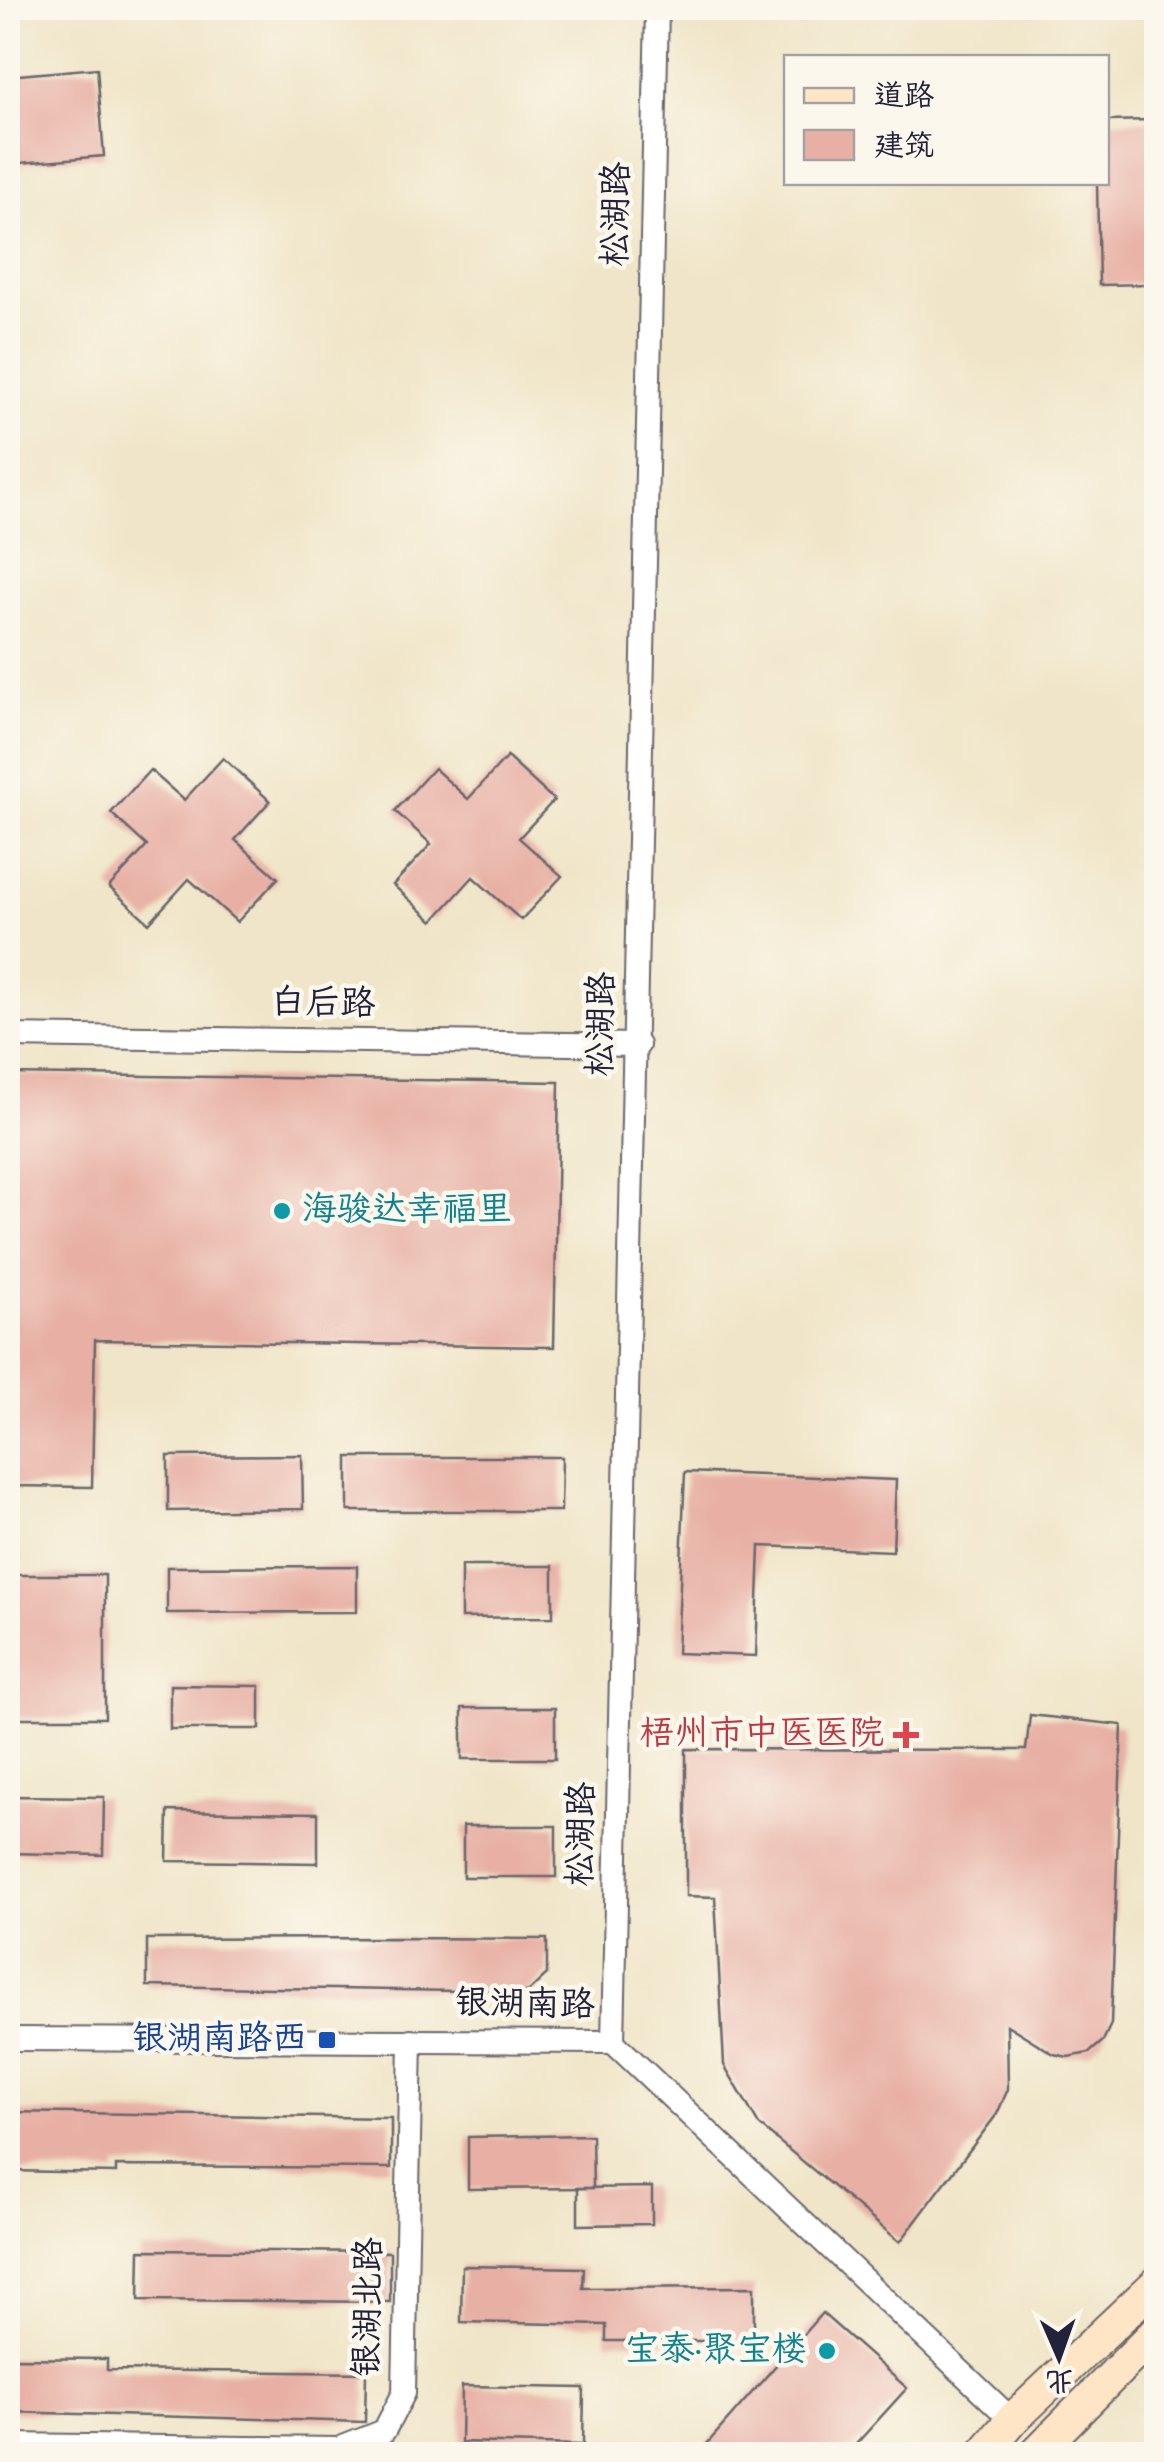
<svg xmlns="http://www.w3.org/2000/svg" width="1164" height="2462" font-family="'Indie Flower','LXGW WenKai TC',sans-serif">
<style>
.building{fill:#e8b0a4}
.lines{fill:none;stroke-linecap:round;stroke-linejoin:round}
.street-casing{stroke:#6a666c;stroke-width:26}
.secondary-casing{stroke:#6a666c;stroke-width:36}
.street{stroke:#fff;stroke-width:22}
.secondary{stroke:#fee5c5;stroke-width:32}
.culture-dot{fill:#0f9aa8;stroke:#fbf7ec;stroke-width:4}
.health-dot{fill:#e0444e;stroke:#fbf7ec;stroke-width:4}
.transit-dot{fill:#1a4fb4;stroke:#fbf7ec;stroke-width:4}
.labels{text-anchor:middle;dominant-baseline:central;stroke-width:9;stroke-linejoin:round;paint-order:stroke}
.street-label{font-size:35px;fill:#22223b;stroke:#fbf7ec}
.culture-label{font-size:35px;fill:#0d838f;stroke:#fbf7ec;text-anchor:start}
.health-label{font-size:35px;fill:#be3a42;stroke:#fbf7ec;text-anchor:end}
.transit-label{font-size:35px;fill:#164399;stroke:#fbf7ec;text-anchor:end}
</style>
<rect width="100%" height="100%" fill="#fbf7ec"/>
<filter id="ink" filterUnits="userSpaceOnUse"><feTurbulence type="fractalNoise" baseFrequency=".01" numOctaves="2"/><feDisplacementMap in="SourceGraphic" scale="20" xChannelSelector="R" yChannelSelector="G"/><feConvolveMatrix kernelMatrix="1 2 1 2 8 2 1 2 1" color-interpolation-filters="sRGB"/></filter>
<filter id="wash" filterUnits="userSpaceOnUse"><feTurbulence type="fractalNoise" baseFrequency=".0048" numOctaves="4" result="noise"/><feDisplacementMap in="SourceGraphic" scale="40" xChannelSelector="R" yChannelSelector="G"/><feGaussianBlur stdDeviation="2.25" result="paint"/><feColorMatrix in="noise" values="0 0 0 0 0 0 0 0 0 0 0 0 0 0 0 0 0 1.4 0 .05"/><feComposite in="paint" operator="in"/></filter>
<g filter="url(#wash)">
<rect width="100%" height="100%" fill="#f0e5c8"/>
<g id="blocks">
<!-- building -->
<g class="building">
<polygon points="97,68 104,156 8,164 8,76"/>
<polygon points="1153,120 1156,284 1099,285 1097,182 1106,182 1106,121"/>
<polygon points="507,757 554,800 519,838 562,876 521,920 473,877 433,921 393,885 431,844 395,811 434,768 468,799"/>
<polygon points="223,758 270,801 235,840 278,878 237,922 189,879 149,923 109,887 147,846 111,813 150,770 184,800"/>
<polygon points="8,1074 559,1082 554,1347 95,1340 92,1487 8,1486"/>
<polygon points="302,1455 303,1509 168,1511 168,1456"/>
<polygon points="348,1457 562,1457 561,1511 348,1511"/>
<polygon points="685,1472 896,1480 893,1551 760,1546 756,1656 677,1653"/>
<polygon points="357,1566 357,1612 167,1613 167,1567"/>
<polygon points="461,1566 553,1566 553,1617 461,1618"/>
<rect x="8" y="1575" width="97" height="143"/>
<polygon points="170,1685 260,1686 260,1729 170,1729"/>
<rect x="462" y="1708" width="93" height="51"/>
<polygon points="1030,1715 1122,1725 1111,2024 1103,2041 1089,2053 1068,2057 1054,2054 1007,2025 1008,2089 997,2114 900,2242 759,2125 724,2065 715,1897 686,1896 686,1749 1026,1750"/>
<polygon points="8,1796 104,1797 103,1855 8,1853"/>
<polygon points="168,1811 318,1813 318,1863 167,1861"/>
<rect x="463" y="1826" width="93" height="51"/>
<polygon points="395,1938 547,1939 547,1974 528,1992 147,1986 147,1939"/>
<polygon points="8,2112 391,2118 391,2168 116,2166 116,2173 8,2171"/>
<polygon points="592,2135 593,2188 468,2189 468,2137"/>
<polygon points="652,2187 652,2224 578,2225 578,2188"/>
<polygon points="140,2250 390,2252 390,2302 139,2300"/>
<polygon points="462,2266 584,2268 583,2288 754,2287 754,2341 606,2341 606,2325 461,2322"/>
<polygon points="822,2313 907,2388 847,2454 698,2454"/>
<polygon points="8,2358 107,2359 107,2370 366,2373 365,2422 8,2412"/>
<polygon points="462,2386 584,2388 583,2445 461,2442"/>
</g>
</g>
</g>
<g filter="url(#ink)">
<use href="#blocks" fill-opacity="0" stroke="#6a666c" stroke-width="2.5"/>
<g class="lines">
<!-- street casing -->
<g class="street-casing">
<g id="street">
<polyline points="8,1036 638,1045"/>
<polyline points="8,2039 613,2042 1012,2420"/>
<polyline points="613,2042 657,8"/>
<polyline points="8,2445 338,2449 384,2431 404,2393 411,2040"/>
</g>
</g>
<!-- secondary casing -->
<g class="secondary-casing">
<g id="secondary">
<polyline points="983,2454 1012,2420 1156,2284"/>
<polyline points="1035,2454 1156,2332"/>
</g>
</g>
<!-- street -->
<use href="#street" class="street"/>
<!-- secondary -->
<use href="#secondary" class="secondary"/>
</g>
</g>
<!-- markers -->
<g class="culture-dot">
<circle cx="282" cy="1211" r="10"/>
<circle cx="827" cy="2351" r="10"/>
</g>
<path class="health-dot" d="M901 1720h10v10h10v10h-10v10h-10v-10h-10v-10h10z"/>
<rect class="transit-dot" x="317" y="2030" width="20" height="20" rx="5"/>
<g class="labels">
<!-- street labels -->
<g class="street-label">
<text transform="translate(618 214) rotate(-89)">松湖路</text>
<text transform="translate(323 1005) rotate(1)">白后路</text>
<text transform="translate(603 1024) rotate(-89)">松湖路</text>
<text transform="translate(583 1834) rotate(-89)">松湖路</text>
<text transform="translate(525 2006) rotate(1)">银湖南路</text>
<text transform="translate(370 2307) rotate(-89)">银湖北路</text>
</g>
<!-- culture labels -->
<g class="culture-label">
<text x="302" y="1211">海骏达幸福里</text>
<text x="807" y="2351" text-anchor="end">宝泰·聚宝楼</text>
</g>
<!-- health labels -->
<g class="health-label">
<text x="884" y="1735">梧州市中医医院</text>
</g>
<!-- transit labels -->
<g class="transit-label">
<text x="307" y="2040">银湖南路西</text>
</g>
</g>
<!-- margin -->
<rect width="1164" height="2462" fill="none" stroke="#fbf7ec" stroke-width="40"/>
<!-- legend -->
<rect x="784" y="55" width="325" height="130" fill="#fbf7ec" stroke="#a4a2a5" stroke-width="2.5"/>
<rect x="804" y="88" width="50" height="15" fill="#fee5c5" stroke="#a4a2a5" stroke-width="2.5"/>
<text x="874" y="105" font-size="30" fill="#22223b">道路</text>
<rect x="804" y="130" width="50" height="30" fill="#e8b0a4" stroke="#a4a2a5" stroke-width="2.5"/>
<text x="874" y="155" font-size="30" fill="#22223b">建筑</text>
<!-- north arrow -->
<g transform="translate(1059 2357) rotate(178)" stroke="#fbf7ec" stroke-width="8" paint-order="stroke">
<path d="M0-8L18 38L0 25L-18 38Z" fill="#22223b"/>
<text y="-15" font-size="28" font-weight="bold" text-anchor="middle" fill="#22223b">北</text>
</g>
</svg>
